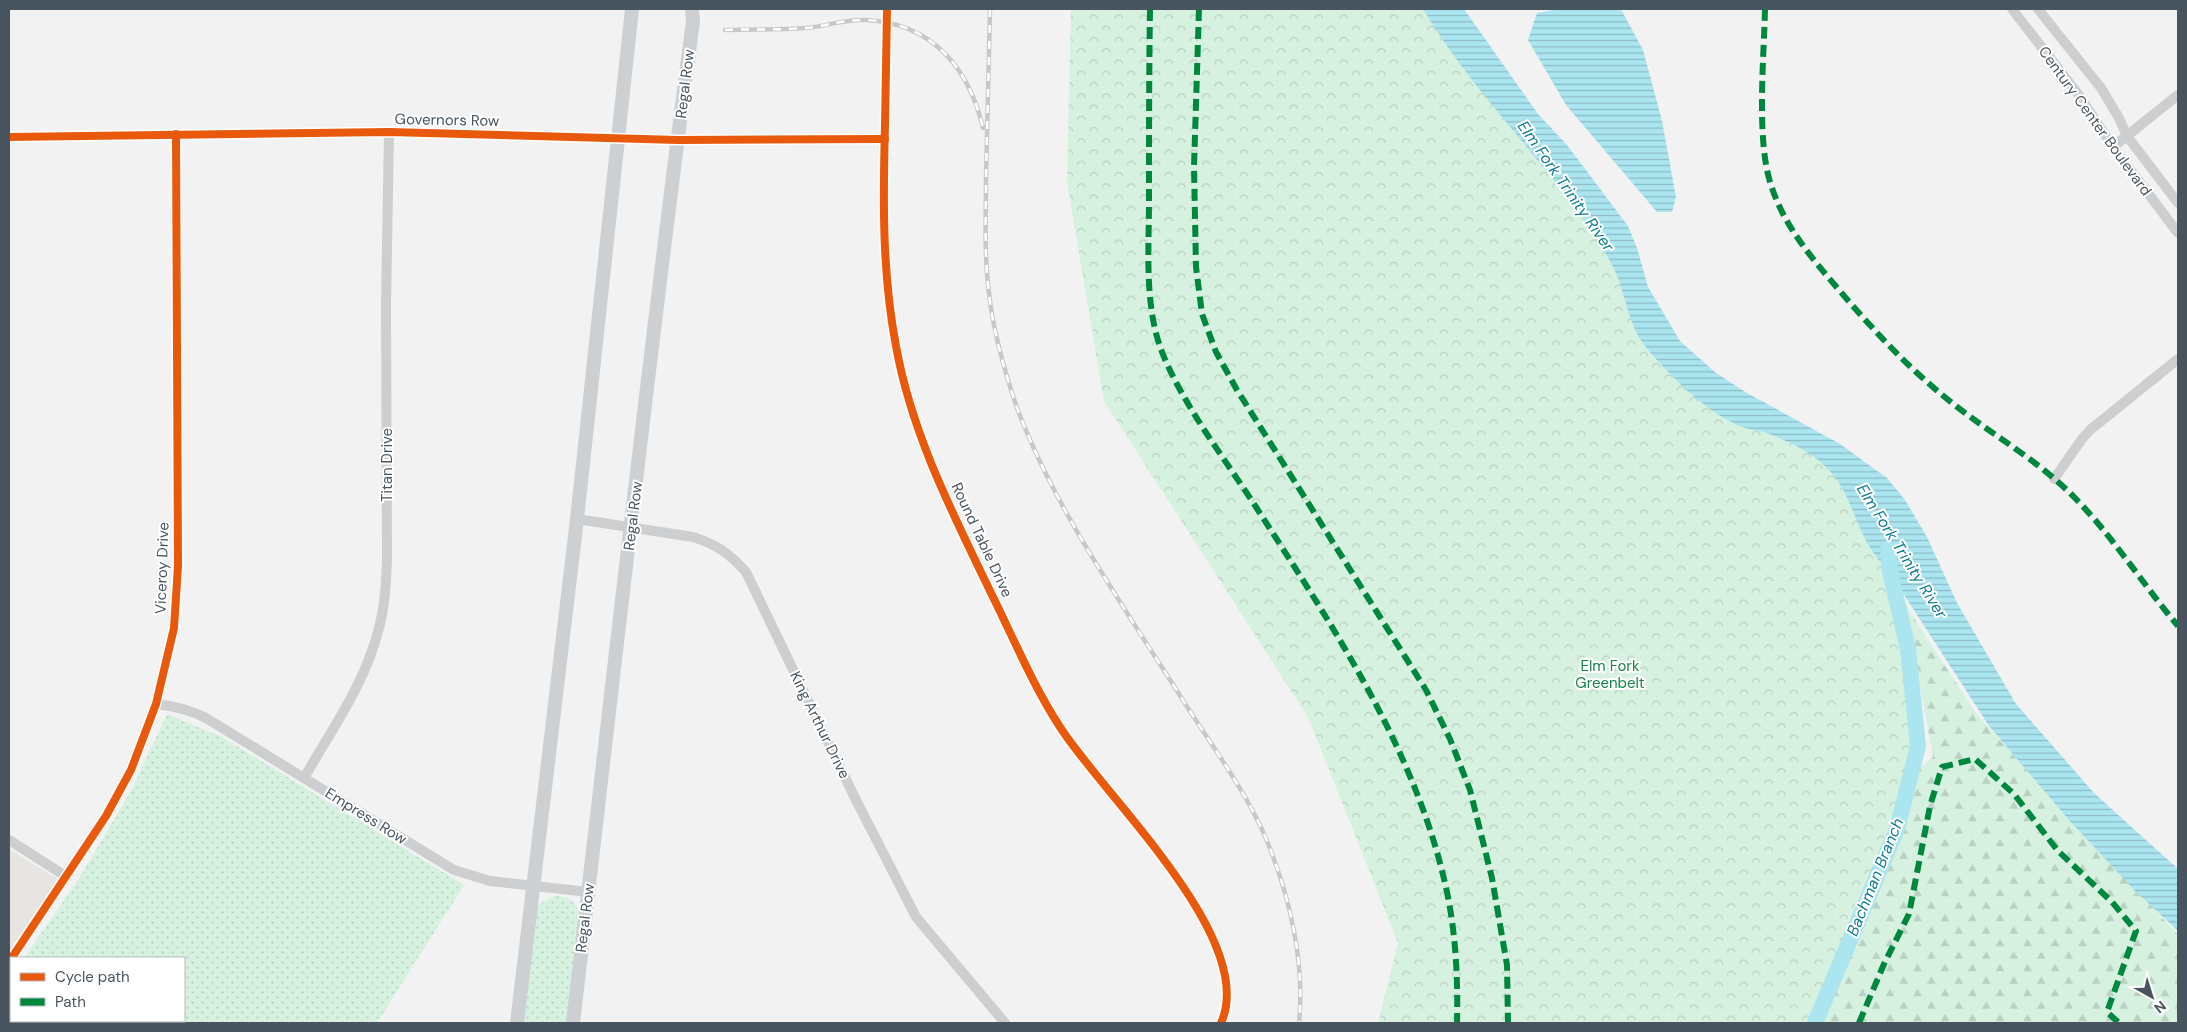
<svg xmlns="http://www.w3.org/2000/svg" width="2187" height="1032" font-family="'DM Sans',sans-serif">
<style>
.commercial{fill:#e6e5e1}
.grass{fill:url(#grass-dots)}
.forest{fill:url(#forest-firs)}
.park{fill:url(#park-crowns)}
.water{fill:url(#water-rules)}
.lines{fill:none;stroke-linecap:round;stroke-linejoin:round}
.river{stroke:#aae5f0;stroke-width:16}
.street{stroke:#ccced0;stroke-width:10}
.secondary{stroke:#cdd0d3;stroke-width:14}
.rail-casing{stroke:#c7c8ca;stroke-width:4.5}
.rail{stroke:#fff;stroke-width:2.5;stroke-dasharray:8;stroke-linecap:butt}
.quiet{stroke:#00873e;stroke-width:6;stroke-dasharray:12 6;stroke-linecap:butt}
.cycleway-casing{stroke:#fff;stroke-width:11}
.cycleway{stroke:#e8590c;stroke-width:8}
.labels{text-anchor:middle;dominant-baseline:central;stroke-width:4;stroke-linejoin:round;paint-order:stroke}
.street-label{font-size:15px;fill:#48555f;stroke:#fff}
.park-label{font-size:15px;fill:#158548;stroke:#fff}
.water-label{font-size:16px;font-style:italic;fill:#0a7b92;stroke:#fff}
</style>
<defs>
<pattern id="grass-dots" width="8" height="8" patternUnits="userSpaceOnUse" patternTransform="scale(1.25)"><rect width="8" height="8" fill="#d6f1df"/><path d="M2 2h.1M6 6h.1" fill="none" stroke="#b9d1c2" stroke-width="1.8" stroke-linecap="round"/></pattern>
<pattern id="forest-firs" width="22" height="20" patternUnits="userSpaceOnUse" patternTransform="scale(1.25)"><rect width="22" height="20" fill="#d6f1df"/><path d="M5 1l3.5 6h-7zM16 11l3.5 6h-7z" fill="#b9d1c2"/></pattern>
<pattern id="park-crowns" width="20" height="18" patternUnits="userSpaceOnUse" patternTransform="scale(1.25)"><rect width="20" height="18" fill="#d6f1df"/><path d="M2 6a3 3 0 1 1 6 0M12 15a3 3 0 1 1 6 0" fill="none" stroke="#b9d1c2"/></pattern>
<pattern id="water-rules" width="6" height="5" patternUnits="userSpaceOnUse" patternTransform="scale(1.25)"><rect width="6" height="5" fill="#aae5f0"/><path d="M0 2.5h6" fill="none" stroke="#8cbcc6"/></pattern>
</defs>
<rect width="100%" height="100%" fill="#f2f2f2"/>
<!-- commercial -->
<polygon class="commercial" points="9,849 58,879 9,952"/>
<!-- grass -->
<g class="grass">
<polygon points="167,714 222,737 464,885 377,1023 9,1023 9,981 11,977 11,1021 184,1021 184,958 24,958 80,877 131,791"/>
<path d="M554,896C567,895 576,901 580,914L567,1023H524L537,909L541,903Z"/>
</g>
<!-- forest -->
<polygon class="forest" points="1905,604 1977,715 2178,935 2178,1023 1802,1023 1884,798 1933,757"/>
<!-- park -->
<polygon class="park" points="1071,9 1438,9 1607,239 1650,331 1855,473 1885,519 1890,573 1908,649 1918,746 1897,829 1815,1023 1378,1023 1398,943 1308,717 1104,401 1067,182"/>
<!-- water -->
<g class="water">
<path d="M1423,9H1464L1538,114L1567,145L1628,226L1637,248L1648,287L1680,341L1716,373L1747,393L1840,444L1887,478L1905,500L1927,537L1957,603L2016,704L2094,793L2178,869V931L2134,890L2069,820L1989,726L1890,573C1884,566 1878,560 1873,552C1855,526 1851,493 1828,469C1810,451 1788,441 1764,432C1758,430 1751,430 1745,428C1707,414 1675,380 1648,350C1625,323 1627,290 1610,261C1557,170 1476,99 1423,9Z"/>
<polygon points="1558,9 1616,9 1622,11 1643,50 1662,121 1676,197 1672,212 1657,212 1566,105 1528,40 1537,13"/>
</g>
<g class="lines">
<!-- river -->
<polyline class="river" points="1815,1023 1897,829 1918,746 1908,649 1890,572 1888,550"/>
<!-- street -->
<g class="street">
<path d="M887,9C886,48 886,86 885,125C883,199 882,273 896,346C912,436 955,518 994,599C1015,642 1034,687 1060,727C1103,795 1259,939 1221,1023"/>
<polyline points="2012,9 2078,94 2113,147 2178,233"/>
<polyline points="2038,9 2101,88 2119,118 2127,136 2178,203"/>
<polyline points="9,137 389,132 678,140 885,139"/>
<polyline points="2113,147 2178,95"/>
<polyline points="2054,479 2082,439 2090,430 2178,359"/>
<path d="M577,519L693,537C716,544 730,554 746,572L856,800L916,917L1005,1023"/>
<path d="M156,704C174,706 189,709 206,718L454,870L490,881L588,892"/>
<path d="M304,778C332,729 365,684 379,628C385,606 386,582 387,560L386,305L389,132"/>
<polyline points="9,840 67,877"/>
<polyline points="9,962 106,816 131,770 156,704 174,628 178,566 176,134"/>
</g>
<!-- secondary -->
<g class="secondary">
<polyline points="517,1023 577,519 632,9"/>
<path d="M573,1023C612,689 649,355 693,21L692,9"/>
</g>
<!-- rail casing -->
<g class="rail-casing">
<g id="rail">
<path d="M990,9C989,65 987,122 986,179C986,217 984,255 989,293C993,331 1004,369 1016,405C1054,509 1127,611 1186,705C1214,749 1247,793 1267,841C1290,897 1305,963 1299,1023"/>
<path d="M725,30C752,29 779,30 806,28C827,26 845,19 866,20C932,23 969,68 983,128"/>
</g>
</g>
<!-- rail -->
<use href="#rail" class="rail"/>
<!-- quiet -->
<g class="quiet">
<path d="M1150,9C1149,73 1149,137 1149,201C1149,251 1144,305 1162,352C1183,405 1225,459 1256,507C1333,627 1417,751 1447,892C1456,936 1458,979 1457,1023"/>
<polyline points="1199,9 1194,167 1196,267 1202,314 1216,352 1237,390 1426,690 1450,739 1470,790 1492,878 1507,965 1508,1023"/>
<path d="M1765,9C1764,57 1756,141 1771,185C1784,226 1811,257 1839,290C1875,332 1912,372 1956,406C1993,435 2035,459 2069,492C2110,532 2141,582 2178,626"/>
<polyline points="1859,1023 1884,964 1909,914 1930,806 1942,767 1975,759 2014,794 2058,851 2112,902 2136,931 2107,1012 2119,1023"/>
</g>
<!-- cycleway casing -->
<g class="cycleway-casing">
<g id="cycleway">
<path d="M887,9C886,48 886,86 885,125C883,199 882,273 896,346C912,436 955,518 994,599C1015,642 1034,687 1060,727C1103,795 1259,939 1221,1023"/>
<polyline points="9,137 389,132 678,140 885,139"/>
<polyline points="9,962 106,816 131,770 156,704 174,628 178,566 176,134"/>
</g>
</g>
<!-- cycleway -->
<use href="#cycleway" class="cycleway"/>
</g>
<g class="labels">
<!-- street labels -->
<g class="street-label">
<text transform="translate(685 84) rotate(-83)">Regal Row</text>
<text transform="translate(447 120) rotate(1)">Governors Row</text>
<text transform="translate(2095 121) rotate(54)">Century Center Boulevard</text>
<text transform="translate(387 465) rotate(-90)">Titan Drive</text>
<text transform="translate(633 516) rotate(-83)">Regal Row</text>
<text transform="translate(982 540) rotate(65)">Round Table Drive</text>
<text transform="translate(162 568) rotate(-88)">Viceroy Drive</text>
<text transform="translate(820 725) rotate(64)">King Arthur Drive</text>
<text transform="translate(366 816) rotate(32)">Empress Row</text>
<text transform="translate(585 918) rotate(-83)">Regal Row</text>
</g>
<!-- park labels -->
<g class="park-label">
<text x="1610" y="666">Elm Fork<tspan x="1610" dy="17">Greenbelt</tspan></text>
</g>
<!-- water labels -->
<g class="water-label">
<text transform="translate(1566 186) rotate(55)">Elm Fork Trinity River</text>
<text transform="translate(1902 551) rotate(58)">Elm Fork Trinity River</text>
<text transform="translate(1875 877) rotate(-68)">Bachman Branch</text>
</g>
</g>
<!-- border -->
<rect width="2187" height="1032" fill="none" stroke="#48555f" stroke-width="20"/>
<!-- legend -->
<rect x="10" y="957" width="175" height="65" fill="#ffffff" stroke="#b6bbbf"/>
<rect x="20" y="973" width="25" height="8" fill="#e8590c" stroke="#b6bbbf"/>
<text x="55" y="982" font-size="15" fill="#48555f">Cycle path</text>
<rect x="20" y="998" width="25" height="8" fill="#00873e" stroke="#b6bbbf"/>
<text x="55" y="1007" font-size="15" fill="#48555f">Path</text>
<!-- north arrow -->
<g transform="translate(2152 997) rotate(141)" stroke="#ffffff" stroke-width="4" paint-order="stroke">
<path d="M0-4L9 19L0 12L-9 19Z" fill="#48555f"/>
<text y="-8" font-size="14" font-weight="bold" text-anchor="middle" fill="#48555f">N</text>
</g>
</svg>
